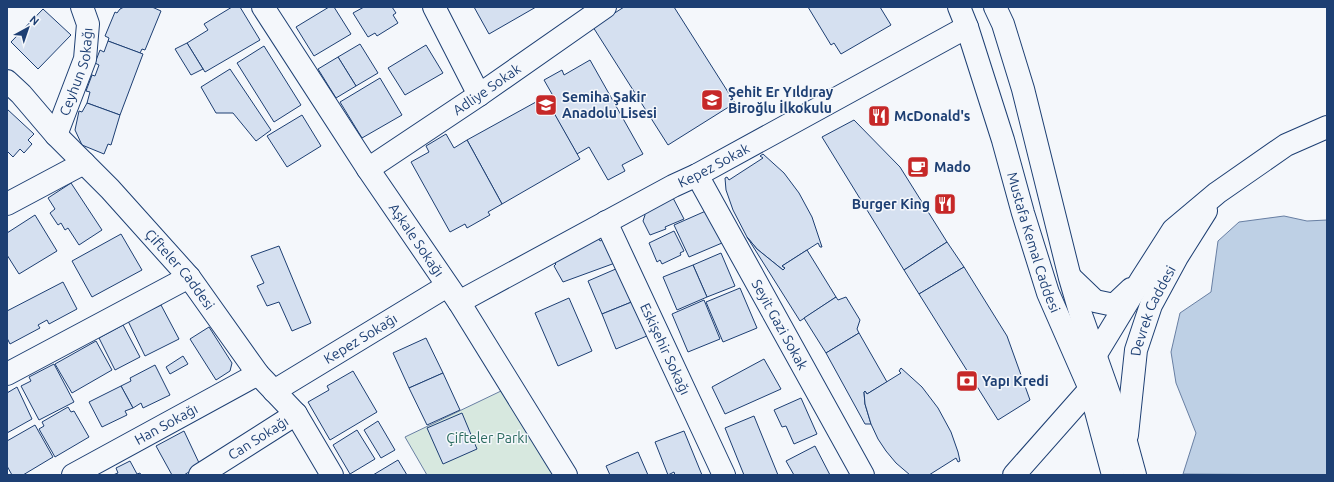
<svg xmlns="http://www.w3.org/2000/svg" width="1334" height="482" font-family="Ubuntu,sans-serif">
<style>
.green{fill:#d7e8df;stroke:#687fa3}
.water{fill:#bed0e5;stroke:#687fa3}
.building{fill:#d5e0f0;stroke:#1d3f73}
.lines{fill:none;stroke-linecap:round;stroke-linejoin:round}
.minor-casing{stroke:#1d3f73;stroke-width:24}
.minor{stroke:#f4f7fb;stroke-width:22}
.labels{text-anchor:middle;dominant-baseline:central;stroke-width:3;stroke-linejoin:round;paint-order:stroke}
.street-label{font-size:14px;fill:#1d3f73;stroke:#f4f7fb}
.poi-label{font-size:14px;font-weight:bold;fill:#1d3f73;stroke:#f4f7fb;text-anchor:start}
.park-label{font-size:14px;fill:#2c6c60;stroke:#f4f7fb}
</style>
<rect width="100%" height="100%" fill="#f4f7fb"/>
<!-- green -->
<polygon class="green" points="501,391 554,475 427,475 405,437"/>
<!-- water -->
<polygon class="water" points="1284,216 1307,221 1327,220 1327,475 1183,474 1196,433 1176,383 1171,352 1180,313 1211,292 1218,241 1239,222"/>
<!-- building -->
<g class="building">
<polygon points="124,7 152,7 161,11 145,50 142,49 140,53 108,41 109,38 105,36 115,12 117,13 120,9"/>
<polygon points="232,7 240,7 260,40 205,72 187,43 208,30 204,24"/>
<polygon points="329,7 334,7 351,34 314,56 296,27"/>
<polygon points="364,7 392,7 396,13 393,15 398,23 377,36 375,33 368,37 353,13"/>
<polygon points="474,7 536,7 489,34"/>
<polygon points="624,7 674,7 735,103 668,145 593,27"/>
<polygon points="808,7 880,7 891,25 841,54 834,43 831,45"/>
<polygon points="43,9 71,35 38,69 11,42"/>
<polygon points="108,41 143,54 120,115 87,103 90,92 86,91 92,75 95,76 99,65 95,63 100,50 104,52"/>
<polygon points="187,43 203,69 191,75 175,49"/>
<polygon points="360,44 378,73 356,86 338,57"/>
<polygon points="426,45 443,73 405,95 388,68"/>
<polygon points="264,46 301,105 274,122 237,63"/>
<polygon points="338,57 356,86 336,98 318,69"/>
<polygon points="590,60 643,154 622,165 625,171 608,180 589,147 577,154 549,105 556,101 544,80 562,70 564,75"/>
<polygon points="230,69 271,130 256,141 233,113 216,113 201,87"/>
<polygon points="380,78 402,115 362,138 340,102"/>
<polygon points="545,97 580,159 502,204 467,140"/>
<polygon points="87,103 120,115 111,145 108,144 104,154 82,145 75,130 79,111 82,112"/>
<polygon points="7,109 34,134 28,140 32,144 24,153 20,149 13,157 7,151"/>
<polygon points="302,115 321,146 287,167 267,136"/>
<polygon points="854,120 900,167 947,242 904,270 822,137"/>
<polygon points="446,134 454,148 467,140 502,204 488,212 490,215 467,228 465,224 450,232 411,162 429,152 426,146"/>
<polygon points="763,154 784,173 799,193 812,217 822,247 820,247 818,243 782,266 785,268 783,270 757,249 747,237 733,210 726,190 725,178 727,177 729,180 763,158 760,156"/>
<polygon points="71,183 102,230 79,245 68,228 65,230 61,223 58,225 50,213 55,209 48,198"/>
<polygon points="672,196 684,219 665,227 666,229 650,235 643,221 645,215 643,210"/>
<polygon points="708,210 722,243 689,257 674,225"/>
<polygon points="35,215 57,251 19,274 7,255 7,233"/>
<polygon points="674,231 684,251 680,253 681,255 662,264 660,260 657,262 649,243"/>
<polygon points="121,234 142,270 92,297 72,261"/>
<polygon points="598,237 600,241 604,239 615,263 563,282 554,266 556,264 554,262"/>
<polygon points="747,237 757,249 783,270 785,268 782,266 807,250 836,297 800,321"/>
<polygon points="947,242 964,267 919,294 904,270"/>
<polygon points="279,246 311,323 292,331 279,302 267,306 257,286 264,283 251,256"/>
<polygon points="721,253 735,286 707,297 693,265"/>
<polygon points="625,265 639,299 602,314 588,281"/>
<polygon points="693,265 707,297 677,310 663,277"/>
<polygon points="964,267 1007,336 1030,400 998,420 919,294"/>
<polygon points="63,282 77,309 49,324 47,320 38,325 40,328 10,344 7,338 7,311"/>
<polygon points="740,288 757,328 723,342 706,302"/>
<polygon points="836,297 838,300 846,297 860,320 857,329 859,333 826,353 804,318"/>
<polygon points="569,298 592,351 558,366 535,313"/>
<polygon points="639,299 654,333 616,349 602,314"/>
<polygon points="704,300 720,339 688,352 672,314"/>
<polygon points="161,305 179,339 145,356 128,321"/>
<polygon points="123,325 140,357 115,370 99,338"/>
<polygon points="209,327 232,363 230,371 216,380 190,339"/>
<polygon points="859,333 887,382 867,394 865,391 864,392 865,404 871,424 865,424 826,353"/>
<polygon points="426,338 443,373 409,388 393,353"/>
<polygon points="96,341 112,370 72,393 55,364"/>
<polygon points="183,356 188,364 170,374 166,367"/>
<polygon points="764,359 781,389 725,414 712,387"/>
<polygon points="54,364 74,402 39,420 21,386 31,381 29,377"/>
<polygon points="155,365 170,395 143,408 141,403 133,408 121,386 131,381 130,378"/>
<polygon points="901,368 922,387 938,408 951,432 958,452 960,461 958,462 956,458 929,475 910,475 896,463 886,451 878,439 871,424 865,404 864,392 865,391 867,394 901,373 899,371"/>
<polygon points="353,371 377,412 330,440 308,402 329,390 327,386"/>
<polygon points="443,373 460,410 427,425 409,388"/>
<polygon points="121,386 133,408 125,411 127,415 102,427 89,402"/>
<polygon points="17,387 32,419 7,433 7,393"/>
<polygon points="801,398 817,434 794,444 786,426 782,427 774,410"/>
<polygon points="68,407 71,412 74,411 89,437 55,457 39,429 44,426 42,422"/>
<polygon points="462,413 477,449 443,464 427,428"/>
<polygon points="754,416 778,475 744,475 725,428"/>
<polygon points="378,421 395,450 381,458 364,430"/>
<polygon points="35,425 53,457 23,475 12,475 7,466 7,441"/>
<polygon points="357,430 375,459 350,474 333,445"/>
<polygon points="184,431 200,465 184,475 172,475 156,446"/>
<polygon points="684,431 702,475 675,475 674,472 668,475 655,442"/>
<polygon points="815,446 830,475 794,475 786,461"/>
<polygon points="638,452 648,475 610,475 606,466"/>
<polygon points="398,460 407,475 373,475"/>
<polygon points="130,461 137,474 140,473 141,475 113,475 118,473 116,468"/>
</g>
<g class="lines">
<!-- minor casing -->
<g class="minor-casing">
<g id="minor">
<path id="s1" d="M263,7L368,169L459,302L566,475"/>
<polyline points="434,7 479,95"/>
<path id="s2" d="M959,7L967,27L1003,140L1023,213L1048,293L1090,389L1113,475"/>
<polyline points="995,7 1003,24 1023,89 1070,278 1080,312 1126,442 1135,475"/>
<path id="s3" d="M7,81L21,94L56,135L110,189L189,277L258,374L296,414L332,475"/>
<path id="s4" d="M56,135L85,59L88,24L82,7"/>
<path id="s5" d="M368,169L479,95L605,7"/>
<path id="s6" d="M697,175L863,475"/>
<polyline points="7,204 84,163"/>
<path id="s7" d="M606,222L724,475"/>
<polyline points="1071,278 1095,301 1114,305 1131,289"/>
<path id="s8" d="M459,302L673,186L697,175L967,27"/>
<polyline points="7,374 189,277"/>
<path id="s9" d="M274,391L447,286"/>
<path id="s10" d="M1127,435L1136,350L1151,305L1177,257L1206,211"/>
<path id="s11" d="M73,475L258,374"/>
<path id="s12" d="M200,475L296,414"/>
<polyline points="1014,475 1090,389 1096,354 1141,280 1173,230 1217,193 1286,145 1327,127"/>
</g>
</g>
<!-- minor -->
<use href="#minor" class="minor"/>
</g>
<!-- icons -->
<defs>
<g id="school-square" transform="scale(1.15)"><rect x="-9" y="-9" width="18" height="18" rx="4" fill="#c62828" stroke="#f4f7fb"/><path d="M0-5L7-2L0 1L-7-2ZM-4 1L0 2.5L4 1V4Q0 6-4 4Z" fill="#fff"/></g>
<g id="restaurant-square" transform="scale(1.15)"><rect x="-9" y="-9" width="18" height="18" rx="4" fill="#c62828" stroke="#f4f7fb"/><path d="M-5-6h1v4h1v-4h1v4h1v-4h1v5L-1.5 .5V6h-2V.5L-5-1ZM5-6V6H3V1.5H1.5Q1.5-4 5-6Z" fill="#fff"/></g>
<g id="cafe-square" transform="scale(1.15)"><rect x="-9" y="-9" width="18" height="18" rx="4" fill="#c62828" stroke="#f4f7fb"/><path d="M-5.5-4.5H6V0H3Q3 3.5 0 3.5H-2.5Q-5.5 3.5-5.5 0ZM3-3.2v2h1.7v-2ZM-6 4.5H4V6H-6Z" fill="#fff"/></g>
<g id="bank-square" transform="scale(1.15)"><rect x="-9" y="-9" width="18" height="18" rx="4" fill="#c62828" stroke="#f4f7fb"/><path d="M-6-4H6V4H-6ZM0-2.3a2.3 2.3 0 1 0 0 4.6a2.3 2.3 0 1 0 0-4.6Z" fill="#fff"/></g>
</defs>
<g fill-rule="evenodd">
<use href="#school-square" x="712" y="100"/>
<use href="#school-square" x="546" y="105"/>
<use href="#restaurant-square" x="879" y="116"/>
<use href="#cafe-square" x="918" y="167"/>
<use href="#restaurant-square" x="945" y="204"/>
<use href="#bank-square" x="967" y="381"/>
</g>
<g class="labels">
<!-- street labels -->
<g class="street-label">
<text stroke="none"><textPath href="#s4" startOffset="67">Ceyhun Sokağı</textPath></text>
<text stroke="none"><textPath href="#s5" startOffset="143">Adliye Sokak</textPath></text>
<text stroke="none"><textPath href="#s8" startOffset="289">Kepez Sokak</textPath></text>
<text stroke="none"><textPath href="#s1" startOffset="279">Aşkale Sokağı</textPath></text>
<text stroke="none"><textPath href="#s2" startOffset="247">Mustafa Kemal Caddesi</textPath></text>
<text stroke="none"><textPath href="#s3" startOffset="256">Çifteler Caddesi</textPath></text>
<text stroke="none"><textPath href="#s10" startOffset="128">Devrek Caddesi</textPath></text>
<text stroke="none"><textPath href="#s6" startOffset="171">Seyit Gazi Sokak</textPath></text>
<text stroke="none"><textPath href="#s9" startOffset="101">Kepez Sokağı</textPath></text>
<text stroke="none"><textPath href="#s7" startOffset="140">Eskişehir Sokağı</textPath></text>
<text stroke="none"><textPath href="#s11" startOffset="106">Han Sokağı</textPath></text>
<text stroke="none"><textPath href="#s12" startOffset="69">Can Sokağı</textPath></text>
</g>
<!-- poi labels -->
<g class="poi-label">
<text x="728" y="92">Şehit Er Yıldıray<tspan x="728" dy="16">Biroğlu İlkokulu</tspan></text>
<text x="562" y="97">Semiha Şakir<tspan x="562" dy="16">Anadolu Lisesi</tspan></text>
<text x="894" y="116">McDonald's</text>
<text x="934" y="167">Mado</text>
<text x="930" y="204" text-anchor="end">Burger King</text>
<text x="982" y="381">Yapı Kredi</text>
</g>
<!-- park labels -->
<g class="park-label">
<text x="487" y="438">Çifteler Parkı</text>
</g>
</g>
<!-- border -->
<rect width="1334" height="482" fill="none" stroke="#1d3f73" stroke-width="16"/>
<!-- north arrow -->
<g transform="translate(28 28) rotate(40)" stroke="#f4f7fb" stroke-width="3" paint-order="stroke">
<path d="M0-3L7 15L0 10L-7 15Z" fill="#1d3f73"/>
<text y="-6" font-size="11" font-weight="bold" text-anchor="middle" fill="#1d3f73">N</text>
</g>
</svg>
